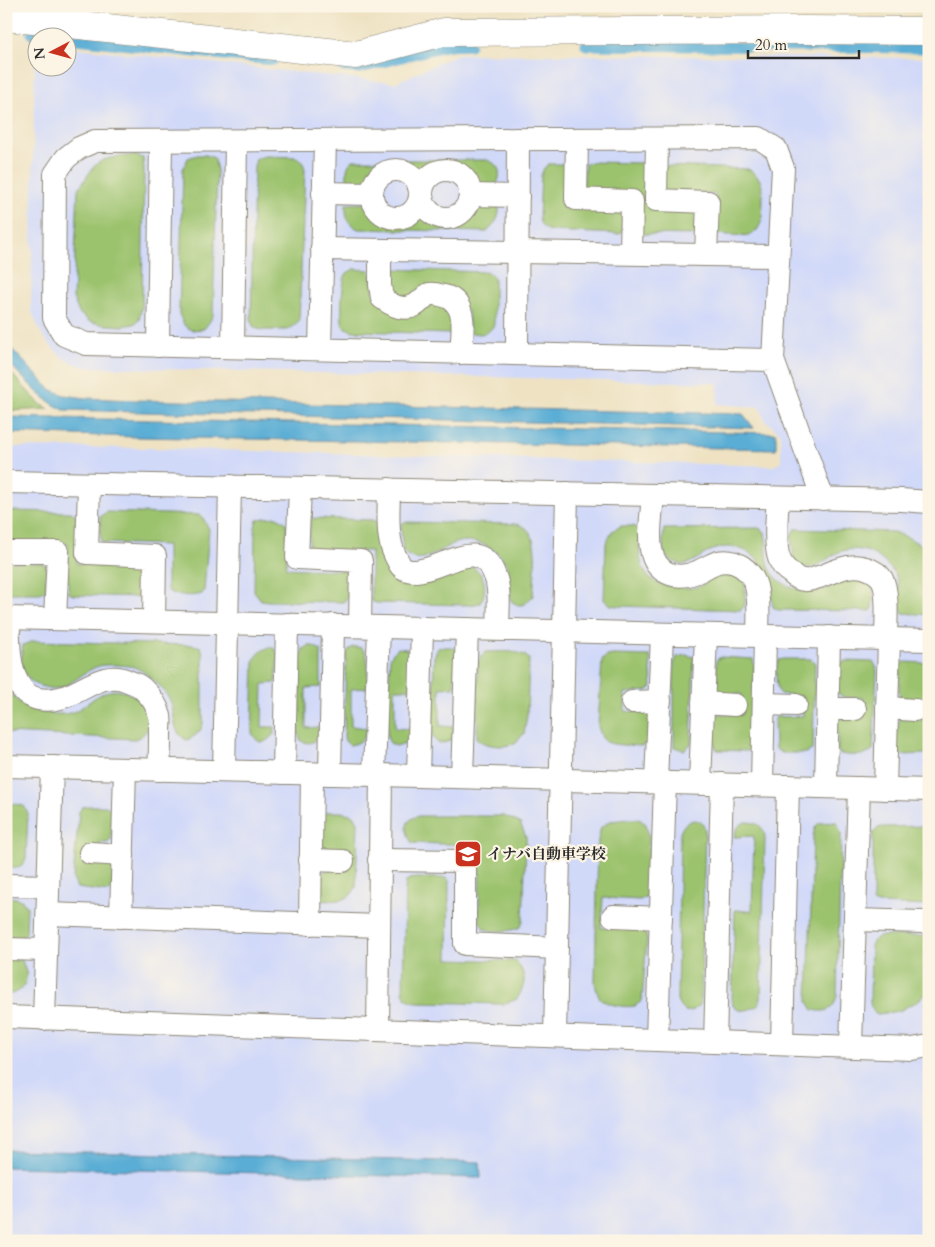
<svg xmlns="http://www.w3.org/2000/svg" width="935" height="1247" font-family="Cardo,'Noto Serif JP',serif">
<style>
.built{fill:#d1d9f9}
.green{fill:#9bc26d;stroke:#63764c}
.water{fill:#5aadd5;stroke:#426c80}
.lines{fill:none;stroke-linecap:round;stroke-linejoin:round}
.stream{stroke:#5aadd5;stroke-width:11}
.service-casing{stroke:#8c8676;stroke-width:24}
.minor-casing{stroke:#8c8676;stroke-width:29}
.service{stroke:#fff;stroke-width:22}
.minor{stroke:#fff;stroke-width:28}
.labels{text-anchor:middle;dominant-baseline:central;stroke-width:4.5;stroke-linejoin:round;paint-order:stroke}
.poi-label{font-size:15px;font-weight:bold;fill:#2b2b2b;stroke:#fcf5e5;text-anchor:start}
</style>
<rect width="100%" height="100%" fill="#fcf5e5"/>
<filter id="ink" filterUnits="userSpaceOnUse"><feTurbulence type="fractalNoise" baseFrequency=".02" numOctaves="2"/><feDisplacementMap in="SourceGraphic" scale="10" xChannelSelector="R" yChannelSelector="G"/><feConvolveMatrix kernelMatrix="1 2 1 2 8 2 1 2 1" color-interpolation-filters="sRGB"/></filter>
<filter id="wash" filterUnits="userSpaceOnUse"><feTurbulence type="fractalNoise" baseFrequency=".0096" numOctaves="4" result="noise"/><feDisplacementMap in="SourceGraphic" scale="20" xChannelSelector="R" yChannelSelector="G"/><feGaussianBlur stdDeviation="1.12" result="paint"/><feColorMatrix in="noise" values="0 0 0 0 0 0 0 0 0 0 0 0 0 0 0 0 0 1.4 0 .05"/><feComposite in="paint" operator="in"/></filter>
<g filter="url(#wash)">
<rect width="100%" height="100%" fill="#eee2c2"/>
<!-- built -->
<polygon class="built" points="35,44 37,44 38,68 68,68 68,47 395,83 458,54 929,58 929,1241 6,1241 6,447 148,448 775,466 781,462 781,434 765,420 760,407 717,404 718,383 83,367 63,358 49,344 40,331 31,310"/>
<!-- green -->
<g class="green">
<path d="M134,155L143,158L144,169L142,306L139,320L134,324L123,326L107,325L90,322L79,313L73,298L78,189C83,183 87,176 92,169C101,156 120,157 134,155Z"/>
<polygon points="197,155 206,155 214,158 217,170 213,315 210,321 204,329 191,330 184,325 179,314 183,169 188,158"/>
<polygon points="265,156 296,157 302,160 305,169 299,322 290,329 285,330 263,330 258,329 253,326 251,321 254,167 256,159"/>
<path d="M353,160H487C501,165 502,174 496,186L479,187C469,171 461,165 443,164C438,164 434,164 431,166C427,168 424,172 422,175C418,172 413,167 409,165C392,158 375,169 367,182H347C347,172 345,167 353,160Z"/>
<polygon points="591,162 646,163 648,207 702,208 696,235 640,234 638,195 583,193 585,164"/>
<path d="M549,164H567L568,205H623V231L619,234L550,231C543,229 541,226 539,219L541,175L544,168Z"/>
<path d="M664,166L748,169C754,173 759,176 761,183C764,189 763,215 761,222C760,226 756,233 752,234C747,237 723,235 717,233L715,194H663Z"/>
<path d="M367,203C374,219 384,225 401,224C405,224 410,224 413,223C416,221 419,217 421,214C435,223 450,232 466,220C471,216 475,210 480,205H498C502,216 494,225 487,232L358,229C346,222 346,217 346,204Z"/>
<path d="M354,269L370,270L375,298L435,299L450,304L454,332L451,334L353,331C350,330 345,328 343,325C340,319 342,277 347,273C348,272 353,270 354,269Z"/>
<path d="M390,269L485,272L491,274L494,278V325C487,336 481,334 470,333L468,311L410,299L391,297Z"/>
<polygon points="6,368 39,403 49,409 6,411"/>
<polygon points="8,511 71,512 76,515 77,564 142,565 144,568 142,592 138,597 73,595 69,593 68,588 68,544 10,542 6,540 6,513"/>
<path d="M107,512L199,515L203,518L209,529L204,590L202,594C193,597 176,596 168,591L167,587V545L103,543L101,541L100,518L102,515Z"/>
<path d="M277,517L284,521L287,524L286,568L348,571L351,574C350,584 352,597 343,602L268,601L261,600L254,591L255,527L257,520L264,518Z"/>
<path d="M314,518L372,520L377,522C378,533 380,546 383,557C384,563 396,578 401,581C406,584 422,585 428,583C433,582 438,580 443,578C449,573 455,569 463,567C484,564 490,589 480,603L469,605L376,603L371,601V551L320,552L309,548L310,521Z"/>
<path d="M405,522L516,524C520,525 524,526 527,529C540,541 534,579 533,596C525,604 522,609 511,601C509,590 511,577 507,566C504,559 499,553 492,549C482,542 467,539 455,543C439,550 418,569 403,551L401,528V524Z"/>
<path d="M621,526H634L640,531C638,562 640,585 677,587C684,588 693,589 700,586C707,583 712,575 720,573C730,571 738,577 745,582V605L741,610L617,606L611,605L604,600L606,543L612,531Z"/>
<path d="M759,528L765,532C767,544 766,556 769,567C772,575 781,583 788,586C800,591 813,593 826,589C833,586 839,579 846,577C857,574 871,577 873,590C874,596 872,604 872,610L869,611L778,610L773,607C771,595 771,581 765,570C754,550 733,542 713,550C705,553 692,563 686,564C681,565 678,564 675,562C672,561 670,560 668,558C661,552 663,537 664,529Z"/>
<path d="M795,529L894,532L909,538L929,550V615L903,613C897,603 901,590 897,579C893,567 875,552 862,550C854,549 847,549 839,552C828,557 818,570 804,567C801,566 797,564 794,562L791,535Z"/>
<polygon points="6,562 41,563 46,565 46,588 44,591 40,593 6,593"/>
<path d="M33,641L194,645L201,647L203,654V723C201,732 196,736 187,740C171,733 176,714 170,700C164,688 146,671 134,667C125,665 107,664 99,666C86,670 76,681 63,687C57,689 50,689 44,687C23,682 19,665 23,645Z"/>
<path d="M308,646H313L321,650V687L306,688V728L322,727C317,737 316,747 301,741L298,733L301,657L303,649Z"/>
<path d="M271,647L275,649L278,654L276,683L263,684L262,727H275L274,734C266,743 259,747 252,733L254,660C259,653 262,649 271,647Z"/>
<path d="M353,647C355,647 359,647 361,648C371,652 367,678 367,688L351,689V726L367,728C365,739 360,744 349,745L345,741L344,737L346,656L348,650Z"/>
<polygon points="442,647 451,647 456,650 454,687 440,688 440,726 455,727 452,739 447,742 439,744 433,738 432,733 434,657 438,648"/>
<path d="M398,648L406,649L410,652L411,656L410,689H395V728L411,729C409,741 408,743 396,746L390,743L387,737L390,658L393,653Z"/>
<path d="M486,652C498,652 522,649 529,659L527,716L524,734C521,736 519,740 516,742C506,749 486,746 477,739L478,663L482,655Z"/>
<path d="M613,655L650,656L652,687L647,691L625,693V711L646,713L651,716L647,744L642,746C633,745 612,746 605,741C601,738 600,732 598,726L602,660L607,656Z"/>
<polygon points="686,655 694,657 691,744 684,750 674,747 674,663 677,657"/>
<polygon points="721,657 753,659 754,664 754,743 751,749 746,751 717,750 715,746 713,720 718,714 742,715 741,694 722,693 717,687 716,660"/>
<path d="M784,659H811L815,663L813,749L807,753H782L777,750L775,747L774,721L776,717L803,716L802,696L780,694C775,687 775,667 779,660Z"/>
<path d="M846,661L873,662L876,666L877,672L873,750C865,758 850,755 839,754L838,751L837,722L842,718L863,719V698C855,697 842,700 837,692L838,665Z"/>
<path d="M904,662L929,663V753L925,754L902,755C899,753 898,753 897,748C895,741 897,724 901,718L923,720L925,700L904,699L900,697L899,690L900,665Z"/>
<path d="M6,687C20,707 32,712 55,714C61,714 69,714 74,712C89,704 100,689 119,690C125,691 136,696 140,701C140,701 143,707 143,708C150,722 151,733 135,739L6,733Z"/>
<path d="M6,804H15L24,806L28,813L26,858C22,870 17,868 6,868Z"/>
<polygon points="89,806 106,806 112,810 111,840 107,843 99,843 113,867 112,890 108,892 77,888 73,879 79,812 82,807"/>
<path d="M326,812H341L354,815L358,822L356,887C354,890 352,895 348,897C341,902 327,900 319,901L320,874L327,870H348L349,849H328L322,846V816Z"/>
<path d="M419,816H504L520,823L526,837V844L523,920L521,927C510,932 496,932 484,929L479,920L480,845L412,843C405,832 403,819 419,816Z"/>
<path d="M630,819H639L646,824L649,837L647,890L646,897L640,900L603,898L601,928L640,929L644,932L647,938L642,1001C641,1002 636,1005 635,1006C627,1008 605,1005 600,998C597,994 596,988 595,983L598,840L601,827L610,821Z"/>
<path d="M694,820C702,821 703,823 705,830L701,1000C696,1015 680,1016 677,999L680,833C683,825 686,822 694,820Z"/>
<path d="M745,822C756,822 764,825 765,837L761,998L759,1005C751,1009 746,1011 738,1010L733,1005L732,1000L735,910L752,911L754,836L734,837C736,829 738,826 745,822Z"/>
<path d="M837,822L841,833L837,995C834,1010 827,1013 813,1010L808,1002L813,836L815,828L819,823Z"/>
<polygon points="928,826 929,827 929,906 878,904 873,902 873,833 878,828 883,827"/>
<path d="M417,878H447L449,881L448,959L516,961C527,976 526,984 517,999L504,1004L417,1002C409,1001 406,999 403,992L405,889L406,882L409,879Z"/>
<polygon points="6,897 16,898 23,901 27,907 26,933 23,937 16,939 6,939"/>
<polygon points="878,936 929,936 929,990 926,994 916,1002 899,1011 878,1014 874,1012 871,1007 870,1002 871,946 873,941"/>
<path d="M6,959L22,960C23,964 25,968 26,972C28,986 19,995 6,994Z"/>
</g>
<!-- water -->
<g class="water">
<path d="M6,343L50,389L64,395L86,398L134,400L743,414L754,428L64,410C41,400 24,378 6,360Z"/>
<polygon points="6,417 776,433 776,449 137,437 6,433"/>
<polygon points="6,1150 480,1162 481,1178 6,1167"/>
</g>
<g class="lines">
<!-- stream -->
<g class="stream">
<polyline points="32,34 66,38"/>
<polyline points="68,38 139,46 273,60"/>
<polyline points="586,45 929,48"/>
<polyline points="344,67 360,68 444,46 470,45"/>
</g>
</g>
</g>
<g filter="url(#ink)">
<g class="lines">
<!-- service casing -->
<g class="service-casing">
<g id="service">
<polyline points="577,139 576,199 632,201 631,253"/>
<polyline points="657,139 656,200 708,202 706,255"/>
<circle cx="396" cy="194" r="24"/>
<circle cx="446" cy="194" r="24"/>
<polyline points="323,193 372,194"/>
<polyline points="471,195 518,196"/>
<polyline points="322,249 778,256"/>
<path d="M380,250V285L382,298C392,306 406,312 417,304C421,301 425,296 429,294C434,293 440,295 444,296C469,302 462,334 461,353"/>
<polyline points="158,346 161,141"/>
<polyline points="233,347 236,141"/>
<polyline points="320,349 325,140"/>
<polyline points="517,354 518,139"/>
<polyline points="773,360 86,344 64,335 54,318 55,174 66,158 79,148 95,141 759,138 776,149 783,168 773,360 823,499"/>
<polyline points="6,482 901,500 929,502"/>
<polyline points="89,484 87,553 155,556 154,621"/>
<polyline points="300,488 297,558 361,561 360,626"/>
<path d="M389,489C389,506 387,523 390,539C391,547 394,554 398,561C399,563 400,566 402,567C405,571 412,571 416,571C445,569 480,534 495,576C501,590 498,614 498,629"/>
<path d="M653,495C652,511 648,533 651,549C655,573 675,581 697,572C704,569 711,564 718,562C736,558 751,570 756,586C760,602 758,620 758,636"/>
<path d="M778,498C777,513 774,544 779,558C781,564 786,570 791,573C794,576 799,580 804,580C809,581 815,578 819,577C834,572 850,562 866,568C872,570 878,573 882,579C889,591 886,624 886,639"/>
<polyline points="6,552 58,552 55,619"/>
<polyline points="6,618 929,640"/>
<path d="M9,618C8,652 8,711 60,698C83,693 103,669 128,681C133,683 138,684 142,688C151,696 157,704 160,716C161,721 160,727 160,732C160,744 160,757 159,770"/>
<polyline points="632,702 660,701"/>
<polyline points="703,703 735,705"/>
<polyline points="764,704 796,705"/>
<polyline points="887,708 915,710"/>
<polyline points="828,709 855,709"/>
<polyline points="6,766 418,776 929,790"/>
<polyline points="224,771 230,486"/>
<polyline points="284,773 287,624"/>
<polyline points="330,774 333,625"/>
<polyline points="374,775 379,627"/>
<polyline points="418,776 422,628"/>
<polyline points="462,777 467,629"/>
<polyline points="656,782 662,634"/>
<polyline points="700,783 706,635"/>
<polyline points="762,785 765,636"/>
<polyline points="826,787 829,637"/>
<polyline points="885,789 889,639"/>
<polyline points="90,853 123,855"/>
<polyline points="310,860 343,861"/>
<polyline points="379,860 465,861 465,944 557,948"/>
<polyline points="6,885 48,886"/>
<polyline points="48,914 379,926"/>
<polyline points="613,916 661,918"/>
<polyline points="121,917 125,769"/>
<polyline points="855,920 923,922"/>
<polyline points="310,924 312,774"/>
<polyline points="6,949 46,950"/>
<polyline points="6,1017 912,1049 929,1046"/>
<polyline points="44,1019 52,767"/>
<polyline points="378,1030 381,775"/>
<polyline points="555,1036 567,493"/>
<polyline points="657,1040 665,782"/>
<polyline points="715,1042 722,784"/>
<polyline points="782,1044 788,786"/>
<polyline points="851,1046 859,788"/>
</g>
</g>
<!-- minor casing -->
<g class="minor-casing">
<polyline id="minor" points="6,17 356,55 444,32 805,30 929,31"/>
</g>
<!-- service -->
<use href="#service" class="service"/>
<!-- minor -->
<use href="#minor" class="minor"/>
</g>
</g>
<!-- icons -->
<defs>
<g id="school-square" transform="scale(1.4375)"><rect x="-9" y="-9" width="18" height="18" rx="4" fill="#c8321e" stroke="#fcf5e5"/><path d="M0-5L7-2L0 1L-7-2ZM-4 1L0 2.5L4 1V4Q0 6-4 4Z" fill="#fff"/></g>
</defs>
<g fill-rule="evenodd">
<use href="#school-square" x="468" y="854"/>
</g>
<g class="labels">
<!-- poi labels -->
<g class="poi-label">
<text x="487" y="854">イナバ自動車学校</text>
</g>
</g>
<!-- margin -->
<rect width="935" height="1247" fill="none" stroke="#fcf5e5" stroke-width="25"/>
<!-- north arrow -->
<g transform="translate(52 52) rotate(264)"><circle r="24" fill="#fcf5e5" stroke="#a8a49b"/>
<path d="M0-4L9 19L0 12L-9 19Z" fill="#c8321e"/>
<text y="-8" font-size="14" font-weight="bold" text-anchor="middle" fill="#2b2b2b">N</text>
</g>
<!-- scale -->
<path d="M748 50v8h111v-8" fill="none" stroke="#2b2b2b" stroke-width="2.5"/>
<text x="755" y="50" font-size="15" fill="#2b2b2b" stroke="#fcf5e5" stroke-width="4" paint-order="stroke">20 m</text>
</svg>
